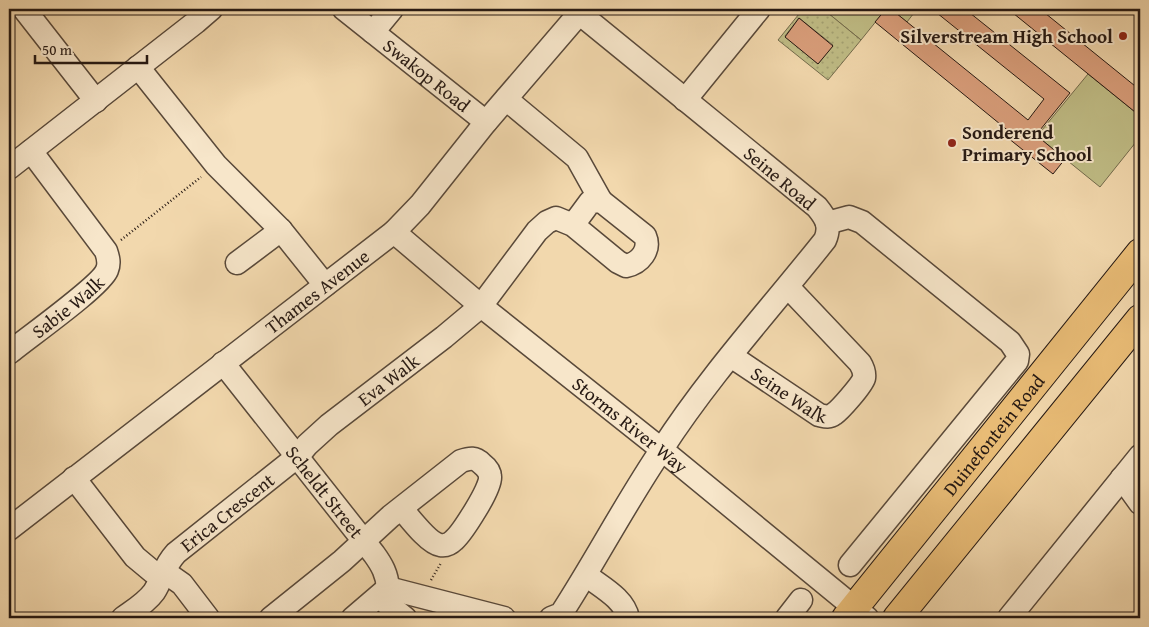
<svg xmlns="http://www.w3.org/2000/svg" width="1149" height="627" font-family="'Gentium Book Plus',serif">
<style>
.green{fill:#c0bd86;stroke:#736b4c}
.park{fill:url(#park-dots);stroke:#736b4c;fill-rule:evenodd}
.building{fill:#da9f7c;stroke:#261913}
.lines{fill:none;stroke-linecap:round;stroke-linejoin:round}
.minor-casing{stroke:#59493a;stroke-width:25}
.major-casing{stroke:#261913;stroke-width:30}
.path{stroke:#261913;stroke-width:2.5;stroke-dasharray:1 2.5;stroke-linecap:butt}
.minor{stroke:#f7e6ca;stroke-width:22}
.major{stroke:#e9bc76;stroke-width:28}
.poi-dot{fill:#8f2418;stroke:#f7e6ca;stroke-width:2}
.labels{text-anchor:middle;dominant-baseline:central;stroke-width:4;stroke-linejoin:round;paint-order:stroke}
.poi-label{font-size:19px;font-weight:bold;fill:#261913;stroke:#f7e6ca;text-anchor:end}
.street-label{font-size:19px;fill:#261913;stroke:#f7e6ca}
</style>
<defs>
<pattern id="park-dots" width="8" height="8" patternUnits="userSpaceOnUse" patternTransform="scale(1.25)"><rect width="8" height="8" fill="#c0bd86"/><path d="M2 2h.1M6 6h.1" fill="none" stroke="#a5a273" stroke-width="1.8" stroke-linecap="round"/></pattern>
</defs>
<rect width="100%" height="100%" fill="#f2d8ad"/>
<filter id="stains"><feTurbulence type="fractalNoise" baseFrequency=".004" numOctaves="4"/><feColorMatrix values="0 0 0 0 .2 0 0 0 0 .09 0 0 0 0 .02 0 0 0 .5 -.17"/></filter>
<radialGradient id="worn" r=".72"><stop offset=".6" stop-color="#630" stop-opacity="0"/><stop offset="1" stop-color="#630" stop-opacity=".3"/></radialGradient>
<!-- green -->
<g class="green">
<polygon points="823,9 886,9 861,40"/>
<polygon points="891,9 917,9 907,22"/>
<polygon points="1088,74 1140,116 1140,137 1100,187 1037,136"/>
</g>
<!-- park -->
<path class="park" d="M803,9H823L861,40L828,80L778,40ZM799,18L833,45L818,64L785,36Z"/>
<!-- building -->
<g class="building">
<polygon points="886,9 891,9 1028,120 1044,99 932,9 965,9 1070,93 1036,135 1065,159 1053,174 1008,138 1011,133 875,22"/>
<polygon points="1008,9 1040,9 1140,90 1140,116"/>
<polygon points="799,18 833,46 818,64 785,37"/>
</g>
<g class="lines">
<!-- minor casing -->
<g class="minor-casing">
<g id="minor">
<polyline points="24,9 96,101"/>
<path id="s1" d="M344,9L486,122"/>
<polyline points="373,32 392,9"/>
<polyline points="138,67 216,165 281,230 325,285"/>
<polyline points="506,99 577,158 601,201"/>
<polyline points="685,100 759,9"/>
<polyline points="9,168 196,22 211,9"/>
<polyline points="827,223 849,217 862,222 1010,342 1018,354 1017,361 850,565"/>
<path id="s2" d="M394,232L481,306L661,449L867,618"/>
<polyline points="237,263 281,230"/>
<path id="s3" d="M9,353C27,338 101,286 107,270C110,263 108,257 106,251L31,151"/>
<path id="s4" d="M731,356L819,415C824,416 829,418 834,414C840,410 862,385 864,378C865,372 863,368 860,363L788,287"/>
<path id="s5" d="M223,363L374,554C382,565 387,574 388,588"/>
<polyline points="74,478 135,557 153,572 172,577 182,584 208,618"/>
<polyline points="1122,478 1140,503"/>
<path id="s6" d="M9,529L394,232L420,205L486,122L583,9"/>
<path d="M586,575C601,587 624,598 628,618"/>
<polyline points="388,588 504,618"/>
<polyline points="379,597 405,618"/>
<path id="s7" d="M123,618C134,610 146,603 154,592C163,578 163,567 176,553L298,456L307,445L329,425L444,337L481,306L537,231L547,222L556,218L573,225L618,262L626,266C640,263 651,250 645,236L601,201L590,202L573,225"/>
<path d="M271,618L342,561L391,516L461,461C470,458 475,457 482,464C486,467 490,472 490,477C492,487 462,533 454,540C450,544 445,546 440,545C428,543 409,517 401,508"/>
<polyline points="353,618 388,588"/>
<path d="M551,618L561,614C596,560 626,502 662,449C709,376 771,308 825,240C831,226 826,218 817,207L579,13"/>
<polyline points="787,618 801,600"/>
<polyline points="1009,618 1140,456"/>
</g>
</g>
<!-- major casing -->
<g class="major-casing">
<g id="major">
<path id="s8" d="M846,618L1140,253"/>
<polyline points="897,618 1140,319"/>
</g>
</g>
<!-- path -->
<g class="path">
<polyline points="121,240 201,177"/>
<polyline points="431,580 441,563"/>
</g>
<!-- minor -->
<use href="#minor" class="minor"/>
<!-- major -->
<use href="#major" class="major"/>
</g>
<!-- markers -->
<g class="poi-dot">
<circle cx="1123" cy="36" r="5"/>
<circle cx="952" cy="143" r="5"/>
</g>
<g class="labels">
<!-- poi labels -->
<g class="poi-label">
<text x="1113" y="36">Silverstream High School</text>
<text x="962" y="132" text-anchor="start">Sonderend<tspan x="962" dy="22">Primary School</tspan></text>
</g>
<!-- street labels -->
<g class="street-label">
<text stroke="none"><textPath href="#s1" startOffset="106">Swakop Road</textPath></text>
<text transform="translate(780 178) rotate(40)">Seine Road</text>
<text stroke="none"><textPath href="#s6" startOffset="389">Thames Avenue</textPath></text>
<text stroke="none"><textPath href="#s3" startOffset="75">Sabie Walk</textPath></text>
<text stroke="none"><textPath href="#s7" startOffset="360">Eva Walk</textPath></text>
<text stroke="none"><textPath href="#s4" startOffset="70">Seine Walk</textPath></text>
<text stroke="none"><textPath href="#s2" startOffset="305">Storms River Way</textPath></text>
<text stroke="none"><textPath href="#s8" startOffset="235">Duinefontein Road</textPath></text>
<text stroke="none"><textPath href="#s5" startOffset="164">Scheldt Street</textPath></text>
<text stroke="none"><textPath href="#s7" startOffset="151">Erica Crescent</textPath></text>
</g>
</g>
<!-- margin -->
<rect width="1149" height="627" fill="none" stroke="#f2d8ad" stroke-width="30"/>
<rect x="10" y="10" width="1129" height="607" fill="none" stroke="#261913" stroke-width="2.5"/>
<rect x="15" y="15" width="1119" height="597" fill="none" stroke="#261913"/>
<!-- scale -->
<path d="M35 55v8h112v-8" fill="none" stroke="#261913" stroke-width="2.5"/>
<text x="42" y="55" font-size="15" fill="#261913" stroke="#f7e6ca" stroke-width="4" paint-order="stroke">50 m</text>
<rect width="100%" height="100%" filter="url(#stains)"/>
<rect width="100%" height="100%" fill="url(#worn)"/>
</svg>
